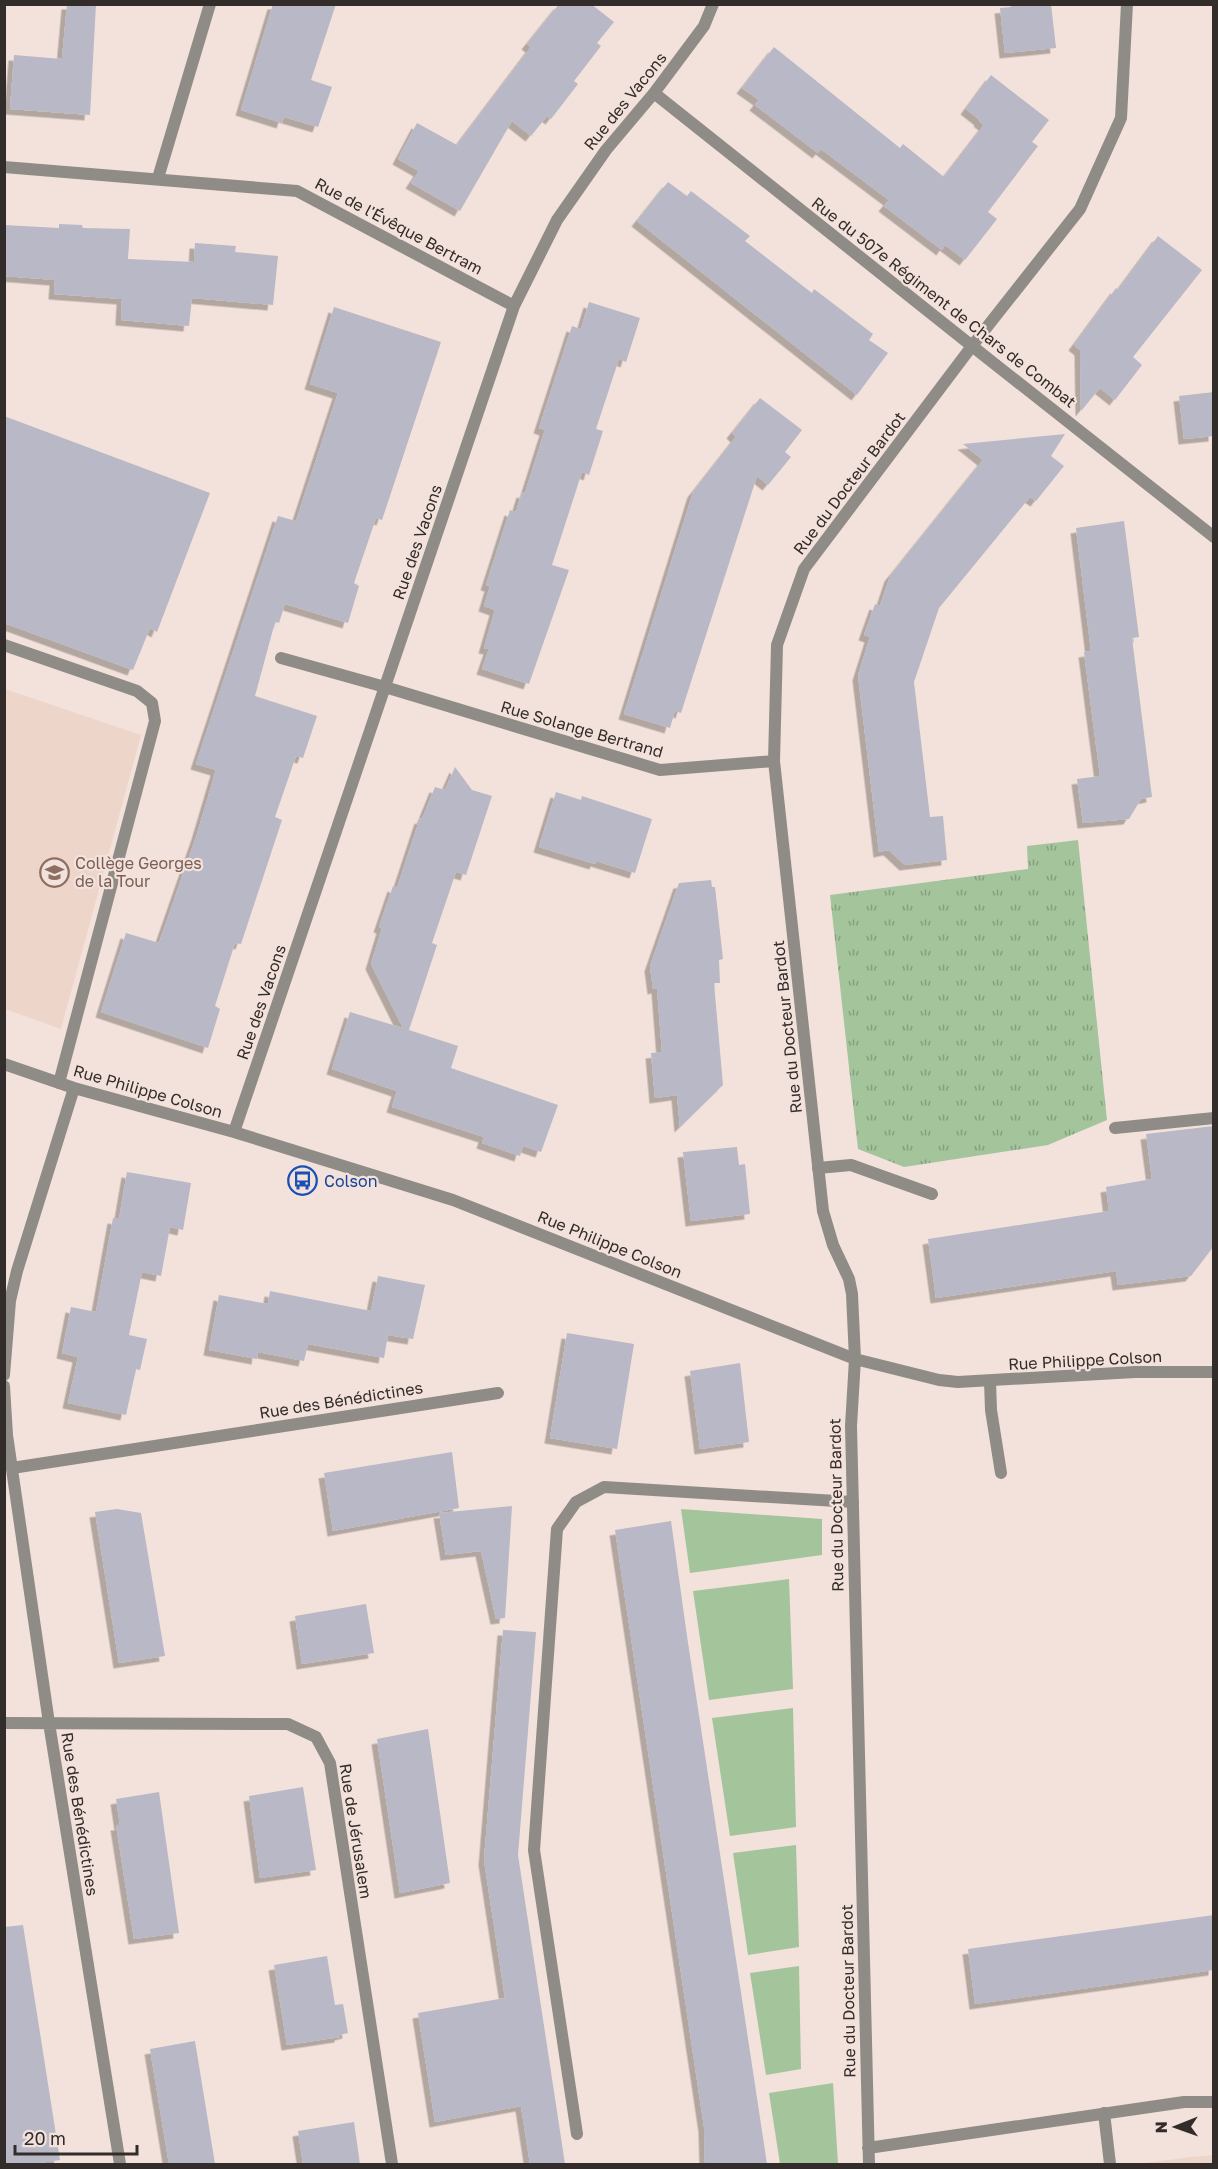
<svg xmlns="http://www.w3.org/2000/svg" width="1218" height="2169" font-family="'Golos Text',sans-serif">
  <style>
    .built { fill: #edd5ca }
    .grass { fill: #a4c49c }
    .park { fill: url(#park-tufts) }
    .building { fill: #b8b8c6; filter: url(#shadow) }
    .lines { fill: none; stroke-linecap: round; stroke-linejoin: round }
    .service { stroke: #8f8c87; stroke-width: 12 }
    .pedestrian { stroke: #8f8c87; stroke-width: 12 }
    .minor { stroke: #8f8c87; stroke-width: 12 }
    .labels { text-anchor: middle; stroke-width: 4.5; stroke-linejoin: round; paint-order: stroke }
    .street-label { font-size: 16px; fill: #322c2a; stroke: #f3e2db }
    .education-label { font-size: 16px; fill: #785e54; stroke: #f3e2db; text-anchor: start }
    .transit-label { font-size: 16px; fill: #164399; stroke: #f3e2db; text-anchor: start }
  </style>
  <defs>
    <pattern id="park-tufts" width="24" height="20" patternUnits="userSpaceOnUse" patternTransform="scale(1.5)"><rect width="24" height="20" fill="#a4c49c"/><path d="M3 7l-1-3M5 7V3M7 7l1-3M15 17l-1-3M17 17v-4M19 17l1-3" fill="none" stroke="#869f7f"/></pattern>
    <filter id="shadow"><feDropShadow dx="-5.5" dy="5.5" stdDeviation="0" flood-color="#0004"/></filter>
  </defs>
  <rect width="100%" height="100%" fill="#f3e2db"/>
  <path class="built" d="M5,689l136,46 -80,294 -56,-20z
    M1213,2155v9h-77l55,-7z"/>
  <path class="grass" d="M681,1509l141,10v36l-132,18z
    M789,1579l4,110 -84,11 -16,-109z
    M793,1708l3,119 -66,9 -18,-118z
    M796,1845l3,102 -51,8 -15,-102z
    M799,1966l2,103 -35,6 -16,-102z
    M833,2083l5,81h-58l-11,-71z"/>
  <path class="park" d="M1078,840l29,280 -59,25 -144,22 -46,-18 -28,-254 198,-26 -1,-23z"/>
  <path class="building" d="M67,4h29l-6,111 -80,-6 4,-54 48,4z
    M273,4h63l-25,76 21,7 -14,40 -34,-10 -2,6 -41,-13z
    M559,4h32l23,18 -17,21 4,3 -27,35 4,3 -27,35 -4,-3 -16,20 -19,-15 -52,90 -49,-28 8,-12 -21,-12 19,-36 40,22 74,-98 -4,-3z
    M1010,4h41l5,44 -51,5 -5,-45 11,-1z
    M774,47l126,101 3,-4 41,33 40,-52 -5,-4 1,-1 -14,-11 25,-34 58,45 -17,22 6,4 -50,66 9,7 -32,41 -20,-15 -3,5 -58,-44 5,-6 -68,-51 -3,4 -63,-48 4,-5 -17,-12z
    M668,182l19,14 4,-5 59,45 -5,5 67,52 2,-4 59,45 -4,6 19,13 -31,42 -220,-174z
    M59,224l23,1 1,3 47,1 -2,30 66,3 1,-19 41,3 -1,6 43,4 -5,49 -81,-7 -3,28 -68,-6 1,-21 -68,-5 1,-14 -51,-4v-51l55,3z
    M1158,236l44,34 -69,87 9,8 -27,35 -15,-12 -19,23 -1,-61 -6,-5 42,-57 2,2z
    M589,302l51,16 -14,44 -7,-3 -23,70 7,2 -14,44 -7,-3 -30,93 17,5 -40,114 -47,-15 7,-20 -5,-1 11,-38 -11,-4 6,-20 -4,-1 24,-75 6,2 6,-20 3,1 20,-63 -6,-2 33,-102 9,3z
    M334,307l107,35 -59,178 -6,-2 -22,65 5,3 -11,37 -63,-19 -6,19 -4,-1 -20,74 62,20 -14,42 -7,-2 -21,61 7,3 -41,124 -6,-1 -20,63 5,3 -12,39 -107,-36 25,-79 33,10 38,-109 19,-64 -20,-6 82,-248 18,5 42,-128 -28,-9z
    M1214,392v44l-30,3 -5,-43z
    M760,398l42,32 -17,22 6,5 -23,28 -11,-9 -76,237 -6,-2 -5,17 -46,-14 69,-222 43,-55 -4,-4z
    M4,416l206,77 -53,139 -7,-4 -17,42 -129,-47z
    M1065,434l-14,22 13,10 -28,35 -6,-4 -91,111 -25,74 16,135 13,-1 4,44 -42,5 -16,-15 -10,2 -21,-177 12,-38 -6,-2 11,-31 5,2 10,-30 93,-116 -20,-16z
    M1124,521l15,116 -7,1 20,159 -11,2 -12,20 -46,4 -6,-44 23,-3 -16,-124 7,-1 -15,-123z
    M455,767l17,23 20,6 -26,79 -10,-3 -24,71 5,2 -28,85 49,16 -7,22 107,37 -17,47 -18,-6 -3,10 -38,-13 2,-6 -92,-30 5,-16 -65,-22 18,-57 53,16 -32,-64 11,-36 -3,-1 14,-41 4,2 23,-70 2,1 13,-32 10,3z
    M556,792l25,8 1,-4 70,23 -17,54 -39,-12 -1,3 -56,-17z
    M711,880l1,7h3l8,72 -4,1 1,23h-6l9,102 -43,42 -3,-32 -22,3 -4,-45 11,-1 -5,-64 -4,1 -3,-23 29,-83z
    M1214,1126v120l-23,30 -73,9 -2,-14 -180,27 -8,-59 181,-28 -3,-24 46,-8 -6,-45z
    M737,1147l2,18 6,-1 5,50 -59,7 -8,-69z
    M127,1172l64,11 -8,47 -13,-3 -9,49 -19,-4 -13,63 18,4 -7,31 -4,-1 -10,46 -58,-12 10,-46 -16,-4 9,-46 25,5 17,-94 6,1z
    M378,1276l47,9 -12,54 -25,-4 -4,23 -76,-14 -4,17 -46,-9 -1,7 -48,-9 10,-55 49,9 2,-13 101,20z
    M567,1333l67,11 -17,105 -67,-11z
    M740,1363l9,79 -49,7 -10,-78z
    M452,1452l7,56 -126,23 -9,-58z
    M512,1506l-7,112 -9,1 -15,-68 -35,4 -7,-42z
    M117,1509l24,4 24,143 -46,7 -24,-151z
    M671,1521l16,115 80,528h-62l-1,-37 -89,-597z
    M366,1604l8,49 -72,11 -7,-48z
    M503,1630l33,2 -18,223 47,309h-35l-9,-58 -86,16 -17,-109 87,-15 -21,-138z
    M428,1729l22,154 -50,10 -23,-154z
    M303,1787l13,83 -56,8 -11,-82z
    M159,1792l20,141 -45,6 -18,-114h4l-4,-26z
    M1214,1915v55l-239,34 -7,-55z
    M23,1925l37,235 -28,4h-28v-237z
    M327,1956l8,49 8,-1 5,29 -8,2v2l-53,8 -13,-80z
    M195,2041l20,123h-46l-19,-115z
    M354,2122l6,42h-57l-5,-33z"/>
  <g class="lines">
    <path class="service" d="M4,645l133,46 15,12 3,18 -96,362
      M281,658l104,29
      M1115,1128l99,-10
      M818,1168l33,-3 81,29
      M990,1381l1,29 10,63
      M1104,2113l6,51
      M577,2134l-43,-284 23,-321 19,-27 28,-15 249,15"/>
    <path class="pedestrian" d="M972,346l242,191"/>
    <path class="minor" d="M654,93l318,253
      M4,167l293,24 217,115
      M158,178l52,-174
      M385,687l275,83 114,-9
      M4,1064l70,24 160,44 219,68 402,159 84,21 19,2 177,-10h79
      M234,1132l280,-826 43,-86 49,-70 48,-57 50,-67 9,-22
      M4,1375l6,-74 7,-30 57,-183
      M4,1386l3,49 42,288 71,441
      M12,1468l486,-75
      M4,1723l284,1 28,13 14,26 62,401
      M868,2148l316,-46h30
      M869,2164l-18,-738 4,-67 -3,-65 -3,-15 -16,-34 -10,-34 -49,-450 3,-116 27,-76 168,-223 108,-137 41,-91 6,-114"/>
  </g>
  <defs>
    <symbol id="school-ring" viewBox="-11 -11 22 22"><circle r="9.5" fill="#f3e2db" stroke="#8d6e63" stroke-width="1.5"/><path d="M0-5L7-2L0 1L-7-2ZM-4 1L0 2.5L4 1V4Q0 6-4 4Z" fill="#8d6e63"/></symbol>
    <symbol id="bus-ring" viewBox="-11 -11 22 22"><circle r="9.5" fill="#f3e2db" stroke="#1a4fb4" stroke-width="1.5"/><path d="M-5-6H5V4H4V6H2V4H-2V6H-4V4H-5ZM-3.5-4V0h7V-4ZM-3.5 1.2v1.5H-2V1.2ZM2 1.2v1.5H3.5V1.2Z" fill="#1a4fb4"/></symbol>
  </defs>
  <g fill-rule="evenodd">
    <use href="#school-ring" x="38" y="856" width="33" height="33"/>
    <use href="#bus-ring" x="286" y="1164" width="33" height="33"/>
  </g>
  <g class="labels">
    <g class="street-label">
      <text transform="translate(625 101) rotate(-51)" y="6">Rue des Vacons</text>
      <text transform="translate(399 226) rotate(28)" y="6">Rue de l'Évêque Bertram</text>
      <text transform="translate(944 302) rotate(38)" y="6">Rue du 507e Régiment de Chars de Combat</text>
      <text transform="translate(849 483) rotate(-53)" y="6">Rue du Docteur Bardot</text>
      <text transform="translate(417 542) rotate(-71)" y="6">Rue des Vacons</text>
      <text transform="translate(582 729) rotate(16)" y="6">Rue Solange Bertrand</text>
      <text transform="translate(261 1002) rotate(-71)" y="6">Rue des Vacons</text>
      <text transform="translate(787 1027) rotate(-96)" y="6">Rue du Docteur Bardot</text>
      <text transform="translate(148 1091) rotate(16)" y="6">Rue Philippe Colson</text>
      <text transform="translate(610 1244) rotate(22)" y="6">Rue Philippe Colson</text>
      <text transform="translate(1085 1360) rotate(-3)" y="6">Rue Philippe Colson</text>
      <text transform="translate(341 1400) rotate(-9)" y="6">Rue des Bénédictines</text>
      <text transform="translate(836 1505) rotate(-91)" y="6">Rue du Docteur Bardot</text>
      <text transform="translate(80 1814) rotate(81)" y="6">Rue des Bénédictines</text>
      <text transform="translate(356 1831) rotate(81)" y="6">Rue de Jérusalem</text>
      <text transform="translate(848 1991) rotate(-91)" y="6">Rue du Docteur Bardot</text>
    </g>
    <g class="education-label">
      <text x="75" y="869">Collège Georges<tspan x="75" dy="18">de la Tour</tspan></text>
    </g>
    <g class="transit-label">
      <text x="324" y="1187">Colson</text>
    </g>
  </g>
  <rect width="1218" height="2169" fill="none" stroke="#322c2a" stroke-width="12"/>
  <g transform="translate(1176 2127) rotate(269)" stroke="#f3e2db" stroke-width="4.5" paint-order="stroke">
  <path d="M0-4.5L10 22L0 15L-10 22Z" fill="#322c2a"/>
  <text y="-9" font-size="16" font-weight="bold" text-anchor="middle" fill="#322c2a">N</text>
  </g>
  <path d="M15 2145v9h122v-9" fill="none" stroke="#322c2a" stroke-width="3"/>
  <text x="24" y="2145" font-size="18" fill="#322c2a" stroke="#f3e2db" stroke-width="4.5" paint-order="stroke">20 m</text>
</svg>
